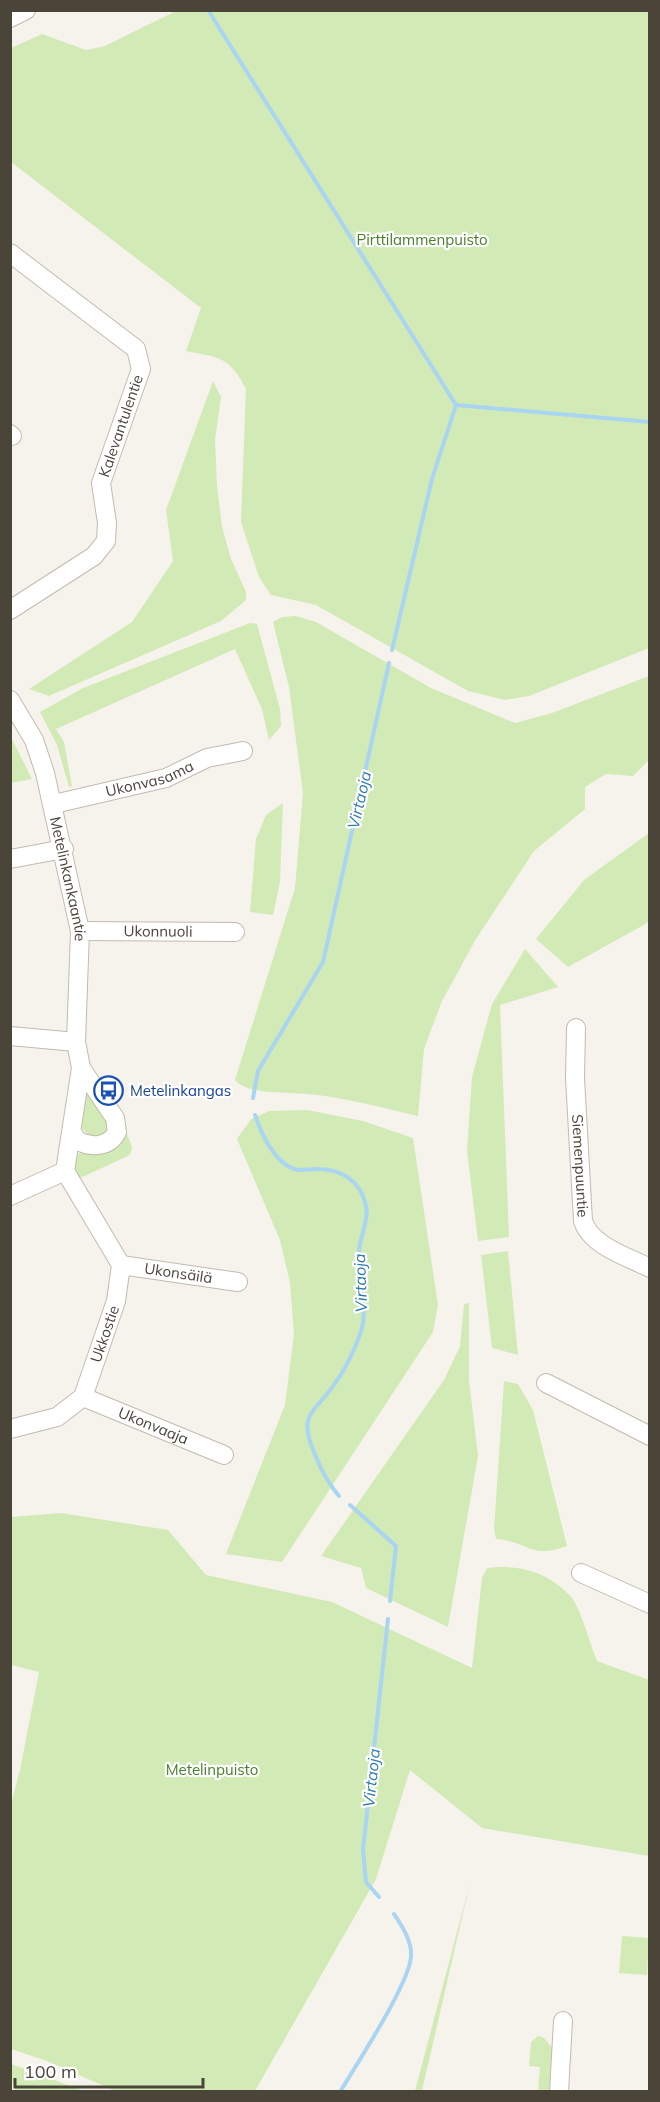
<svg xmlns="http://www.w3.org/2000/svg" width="660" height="2102" font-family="Mulish,sans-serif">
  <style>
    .green { fill: #d2eab5 }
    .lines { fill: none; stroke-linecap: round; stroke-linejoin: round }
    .stream { stroke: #a9d4f2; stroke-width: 4 }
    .minor-casing { stroke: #c2bbae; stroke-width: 20 }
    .minor { stroke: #fff; stroke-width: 18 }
    .labels { text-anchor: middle; stroke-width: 4.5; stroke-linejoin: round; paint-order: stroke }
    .park-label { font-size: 15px; fill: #4a7f2a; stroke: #fff }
    .street-label { font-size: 15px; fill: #4b4439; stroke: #fff }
    .transit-label { font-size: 15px; fill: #164399; stroke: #fff; text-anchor: start }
    .water-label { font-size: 16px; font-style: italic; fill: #2e7ab2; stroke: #fff }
  </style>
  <rect width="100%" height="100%" fill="#f6f3ec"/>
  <path class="green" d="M178,10l471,1v637l-120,48 -24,4 -37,-9 -152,-86 -45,-10 -12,-18 -18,-55 5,-133c-17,-33 -26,-31 -60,-38l15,-43 -190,-146v-114l31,-14 44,16 19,-4z
    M213,381l8,16 -6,43 2,46 5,41 9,32 15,33v8l-25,21 -172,75 -20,-7 103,-67 41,-61 -7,-51z
    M296,616l20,6 115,66 84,35 37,-10 97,-37v84l-16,16 -27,-2 -21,13v22l-51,42 -58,88 -34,62 -18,48 -6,67c-43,-10 -86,-22 -129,-23 -16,-1 -43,0 -54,-13l60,-192 8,-95 -14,-106 -16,-65 9,-5z
    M250,623l7,1 23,85 1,17 -12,14 -7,-31 -27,-60 -179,80 8,13 8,44 -3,1 -12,-42 -17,-33 43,-24z
    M11,737l21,42 -21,4z
    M283,803l-3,79 -7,33 -23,-3 6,-73 10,-24z
    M649,833v89l-81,45 -32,-28 48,-59z
    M525,949l33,38 -58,18 9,232 -31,4 -11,-90 5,-74 20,-73z
    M86,1089l23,36 -6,13 -14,-2 -9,-10z
    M307,1110l56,11 50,17 25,167 -5,27 -151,230 -56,-8 59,-149 9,-71 -4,-51 -10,-43 -43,-101 14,-20 18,-8z
    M124,1126l8,21 -2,8 -52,24 -4,-7 1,-14 3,-4 9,-3z
    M508,1251l10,104 -26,-7 -11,-93z
    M469,1303v77l9,76 -30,171 -82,-39 -5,-20 -40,-12 123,-176 16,-34 4,-42z
    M504,1381l14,3 15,26 34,136c-37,14 -38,-5 -71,-7l-2,-9z
    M61,1513l107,17 38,45 126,27 140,66 10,-90 5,-10c32,-4 62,4 84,29 9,9 20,50 26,64l52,19v176l-167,-28 -72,-58 -34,109 -121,212h-140l-68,-30 -36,-12v-245l9,-34 19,-98 -28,-7v-148z
    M470,1883l-48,208h-7z
    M622,1936l27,2 -2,37 -28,-2z
    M538,2036l6,2 11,13 -1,40h-16l2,-24 -11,-1 2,-24z
    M11,2064l73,27h-69l-4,-13z"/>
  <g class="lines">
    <path class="stream" d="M208,10l248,395
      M392,650l40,-171 24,-74 194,17
      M253,1098l5,-27 65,-109 66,-299
      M255,1115c6,18 19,47 39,54 6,2 16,0 23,0 25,0 44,12 49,37 3,14 -6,31 -7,45 -3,25 9,53 3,77 -5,17 -16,40 -26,54 -22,33 -40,30 -20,75 6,15 12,26 23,39
      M350,1505l46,41 -6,55
      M379,1897l-13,-15 -3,-32 25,-231
      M340,2092c16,-27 70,-109 71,-136 1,-15 -9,-30 -17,-42"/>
    <defs>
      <g id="minor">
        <path d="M10,18l16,-8"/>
        <path d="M10,253l126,96 5,20 -40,114 6,40 -1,18 -12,15 -84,54"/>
        <path d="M10,434l2,2"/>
        <path id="s1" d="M10,700l24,40 11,33 35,158 -4,111 5,26 -16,103 56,94 -5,36 -33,96 -26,20 -47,12"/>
        <path id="s2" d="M54,804l112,-26 41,-20 36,-7"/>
        <path d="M10,859l54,-10"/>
        <path id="s3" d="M80,931l155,1"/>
        <path id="s4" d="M576,1028l-1,50 8,143c8,25 45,36 67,47"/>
        <path d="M10,1036l66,6"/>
        <path d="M72,1133l6,8c14,7 31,6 39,-9l-2,-14 -34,-50"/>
        <path d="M10,1196l55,-25"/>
        <path id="s5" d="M121,1265l117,17"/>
        <path d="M546,1383l104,53"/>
        <path id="s6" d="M83,1397l141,58"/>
        <path d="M581,1573l69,31"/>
        <path d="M559,2092l4,-71"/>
      </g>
    </defs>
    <use href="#minor" class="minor-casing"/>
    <use href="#minor" class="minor"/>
  </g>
  <defs>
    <symbol id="bus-ring" viewBox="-11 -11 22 22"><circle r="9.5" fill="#fff" stroke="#1a4fb4" stroke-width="1.5"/><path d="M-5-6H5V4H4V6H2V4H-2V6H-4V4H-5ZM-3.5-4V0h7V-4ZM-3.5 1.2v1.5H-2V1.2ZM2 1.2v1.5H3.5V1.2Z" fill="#1a4fb4"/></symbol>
  </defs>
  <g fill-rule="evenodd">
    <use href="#bus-ring" x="92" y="1074" width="33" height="33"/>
  </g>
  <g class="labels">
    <g class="park-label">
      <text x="422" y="245">Pirttilammenpuisto</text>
      <text x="212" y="1775">Metelinpuisto</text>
    </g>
    <g class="street-label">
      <text transform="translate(121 426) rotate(-71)" y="5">Kalevantulentie</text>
      <text dy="5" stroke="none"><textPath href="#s2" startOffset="99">Ukonvasama</textPath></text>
      <text dy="5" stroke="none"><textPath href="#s1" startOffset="190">Metelinkankaantie</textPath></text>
      <text dy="5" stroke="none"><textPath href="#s3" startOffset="78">Ukonnuoli</textPath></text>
      <text dy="5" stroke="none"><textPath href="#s4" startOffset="138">Siemenpuuntie</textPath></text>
      <text dy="5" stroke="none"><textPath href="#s5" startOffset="58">Ukonsäilä</textPath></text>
      <text transform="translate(105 1334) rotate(-71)" y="5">Ukkostie</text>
      <text dy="5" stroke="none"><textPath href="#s6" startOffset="76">Ukonvaaja</textPath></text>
    </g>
    <g class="transit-label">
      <text x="130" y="1096">Metelinkangas</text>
    </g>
    <g class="water-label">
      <text transform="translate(359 800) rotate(-77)" y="6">Virtaoja</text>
      <text transform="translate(360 1283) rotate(-92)" y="6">Virtaoja</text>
      <text transform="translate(371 1778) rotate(-84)" y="6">Virtaoja</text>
    </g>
  </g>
  <rect width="660" height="2102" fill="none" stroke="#4b4439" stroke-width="24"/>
  <path d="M15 2078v9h188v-9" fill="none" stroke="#4b4439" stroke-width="3"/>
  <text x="24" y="2078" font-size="18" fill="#4b4439" stroke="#ffffff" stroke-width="4.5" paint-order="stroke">100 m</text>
</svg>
